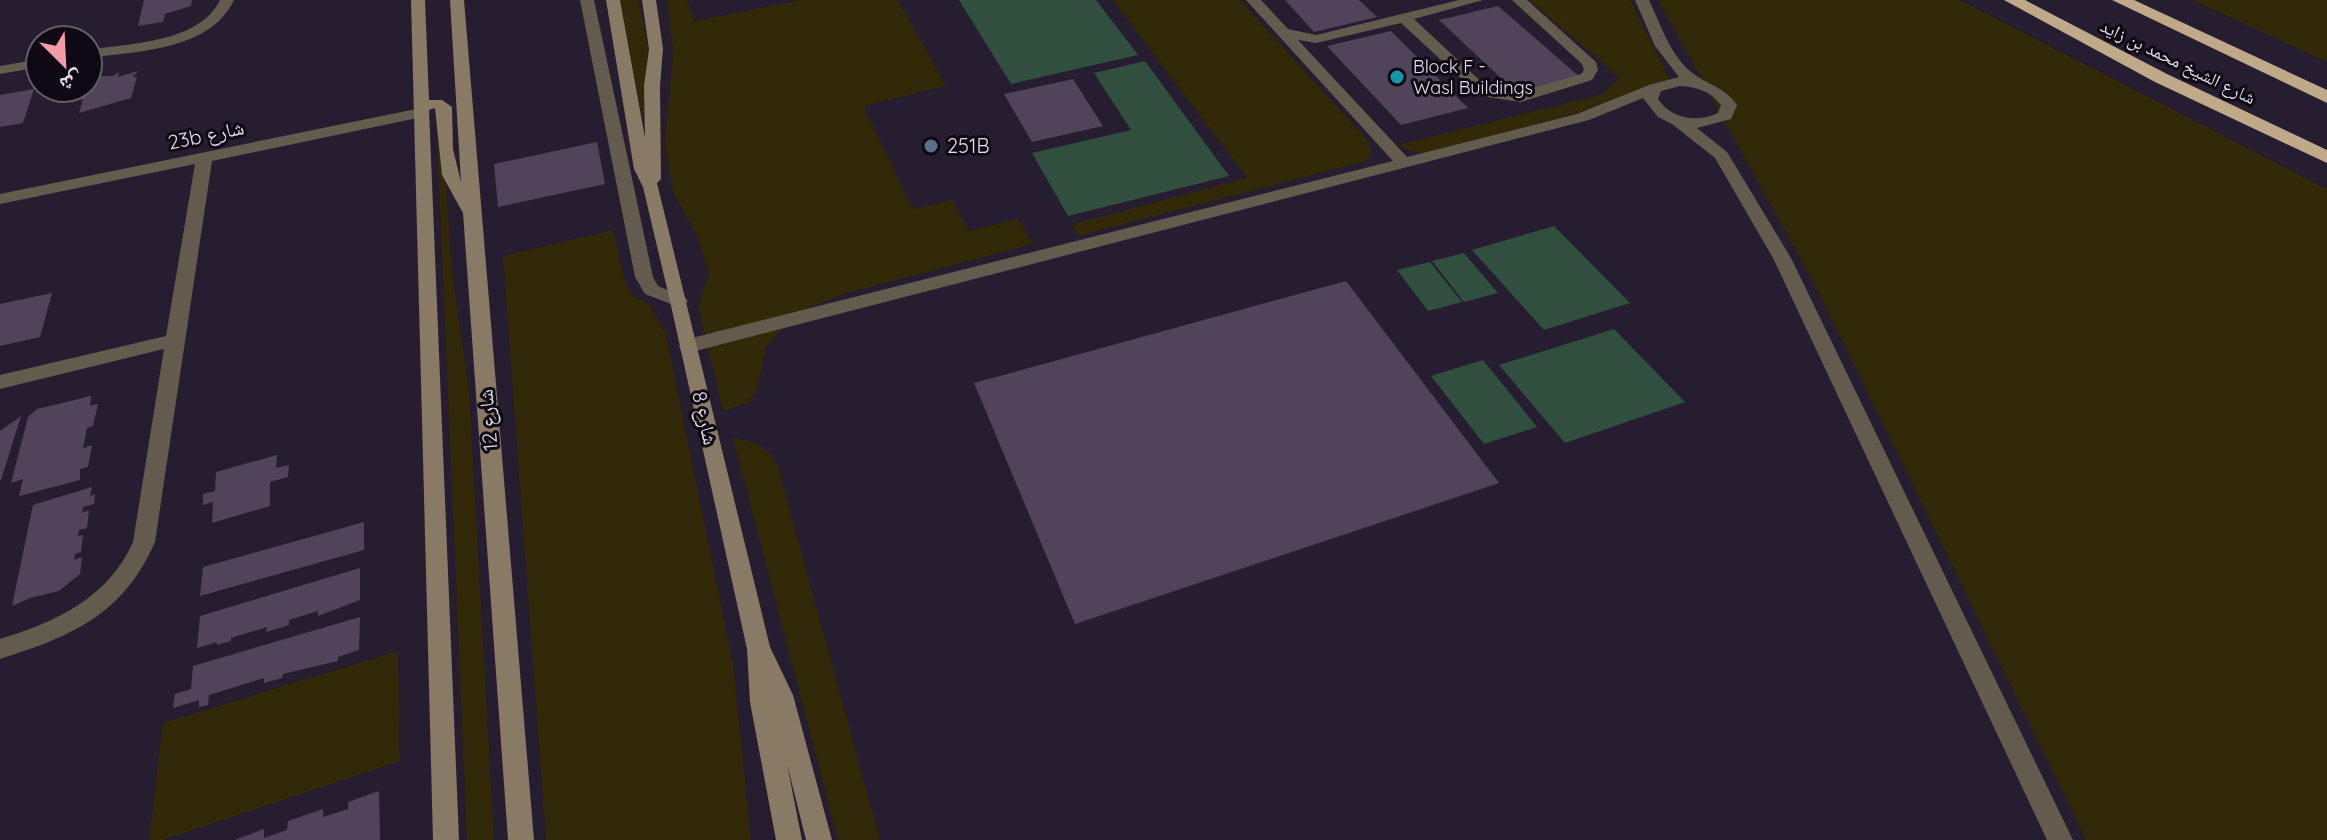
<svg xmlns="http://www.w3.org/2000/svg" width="2327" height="840" font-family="Quicksand,'Noto Naskh Arabic',sans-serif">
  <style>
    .green { fill: #314f3f }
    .sand { fill: #312907 }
    .building { fill: #50445a }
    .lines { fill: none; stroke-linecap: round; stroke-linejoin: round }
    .street { fill: #635b4d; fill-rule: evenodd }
    .secondary { fill: #887a65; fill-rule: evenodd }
    .highway { fill: #bea988; fill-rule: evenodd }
    .culture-dot { fill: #0f9aa8; stroke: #0e0912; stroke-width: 3 }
    .service-dot { fill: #5c6f8a; stroke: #0e0912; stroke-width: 3 }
    .labels { text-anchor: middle; stroke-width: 6; stroke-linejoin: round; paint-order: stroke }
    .far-street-label { font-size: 18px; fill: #e2dbe9; stroke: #0e0912 }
    .far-poi-label { font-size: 18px; fill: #e2dbe9; stroke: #0e0912; text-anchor: start }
    .street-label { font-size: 20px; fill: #e2dbe9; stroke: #0e0912 }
    .poi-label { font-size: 20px; fill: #e2dbe9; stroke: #0e0912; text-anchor: start }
  </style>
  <rect width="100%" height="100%" fill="#271d30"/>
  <path class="green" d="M959,0h137l42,55 -127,29z
    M1145,61l84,115 -161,40 -36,-63 99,-23 -37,-57z
    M1554,226l76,77 -86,27 -72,-80z
    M1464,253l34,40 -34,9 -32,-41z
    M1430,262l32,40 -34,9 -31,-41z
    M1614,329l71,73 -120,41 -66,-78z
    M1483,360l54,67 -53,17 -53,-68z"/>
  <path class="sand" d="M620,0h18l10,44 -5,79z
    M667,0h20l7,21 108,-21h96l48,86 -83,20 50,103 39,-9 17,31 49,-12 15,25 -189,50 -35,13 -23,17 -20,23 -9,43 -9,13 -25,8 -25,-105 11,-32 -11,-36 -25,-46 -8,-48 8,-93z
    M1113,0h127l129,142 3,10 -6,9 -288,75 -6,-12 175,-46z
    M1529,0h101l44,88 -247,65 -14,-1 -15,-7 205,-51 15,-15 -5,-7z
    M1658,0h302l367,189v651h-241l-267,-547z
    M2192,0h135v62z
    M441,114l11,158 17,119 25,449h-27l-31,-725z
    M613,230l12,52 9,15 16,8 16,29 67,330 18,176h-205l-43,-584z
    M733,438c20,3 32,7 44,25l103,377h-42z
    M398,651l2,110 -237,79h-14l14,-117z"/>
  <path class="building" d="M144,0h48l-1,6 -26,8 -2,8 -25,4z
    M1285,0h74l18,17 -63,15z
    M1498,6l83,72 -63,16 -79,-74z
    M1391,31l77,77 -67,17 -74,-79z
    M138,71l-5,6h4l-6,21 -52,15 4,-14 -9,2 2,-8 13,-2 4,-15h20l6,-4 -1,5z
    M1073,79l30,47 -71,16 -28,-48z
    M34,89l-11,34 -23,4v-32z
    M597,142l8,42 -107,23 -4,-43z
    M1346,281l153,202 -424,141 -101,-241z
    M52,293l-12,44 -40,9v-42z
    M91,396l-1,10 8,-2 -5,22 -6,2 -4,20 9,-3 -4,22 -8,2v11l-61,16 4,-17 -12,4 17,-66 9,-8z
    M21,416l-20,64h-1v-49z
    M277,455l-1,13 13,-3 -1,12 -18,5v24l-58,17 1,-21 -10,3v-11l12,-3 1,-19z
    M92,487l-2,9 5,-2 -1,10 -11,3 -1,6 7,-3 -2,18 -8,2 -1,6 5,-1 -2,17 -6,2 -1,6 8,-3 -2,17 -21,17 -29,7 -18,8 21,-101z
    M364,522v28l-164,46 3,-29z
    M360,568v32l-42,16v-5l-29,9v5l-23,7 1,-5 -36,11v3l-14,4v-3l-20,6 3,-32z
    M360,617l-1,33 -21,7v4l-55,13 -1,4 -18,5v-5l-55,17 -1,10 -9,2v-7l-26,8 2,-14 16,-5 2,-23z
    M379,791l1,49h-145l29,-11v9l23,-8 1,-9 35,-12v8l25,-8v-7z"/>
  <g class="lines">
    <path class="street" d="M220,0h14c-24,51 -97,51 -146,58v-8c42,-7 111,-7 132,-50z
      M580,0h14l59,277 5,9 27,11 3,4 -3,4 -6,2 -34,-13 -10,-17z
      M1246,0h15l27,29 28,6 143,-35h24l-69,19 75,70 31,3 61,-18 3,-4 -2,-6 -70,-64h15l69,62 2,8 -6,10 -71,22 -41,-6 -79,-73 -85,20 -18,-3 109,117 170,-43 72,-29 30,-8 -24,-31 -20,-46h14c12,25 20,53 42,72 16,13 33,14 46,33l-6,14 -34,9 30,24 64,106 282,582h-26l-274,-582 -58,-100 -43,-34 -14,-7 -15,-19 -54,22 -901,233 -7,-2 -2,-5 9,-7 705,-178zM1680,86c17,1 30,5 41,19l-3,8c-21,10 -47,6 -60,-14l3,-8z
      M40,59v8l-40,7v-8z
      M421,108l6,2v6l-215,45 -57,381c-32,73 -83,94 -155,117v-20c56,-17 108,-41 133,-97l31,-193 -164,40v-14l166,-39 29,-172 -195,40v-10z"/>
    <path class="secondary" d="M411,0h14l4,100h13l10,7 1,42 8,33 -11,-182h14l70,840h-26l-45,-627 -21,-38 -7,-67 -6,2 30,730h-26z
      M606,0h14l25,138 -1,-52 5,-37 -7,-49h14l7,49 -3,37 1,93 -4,4 113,464 23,48 39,145h-26l-19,-76 15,76h-26l-26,-138 -3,-53 -77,-348 -27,-114 -9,-18z"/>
    <path class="highway" d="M2004,0h21l142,74 160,76v13l-172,-81z
      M2112,0h22l193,90v13z"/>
  </g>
  <circle class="culture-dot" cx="1397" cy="77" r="8"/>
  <circle class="service-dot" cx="931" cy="146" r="8"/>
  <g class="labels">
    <g class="far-street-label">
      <text transform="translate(2178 62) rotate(26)" y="6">شارع الشيخ محمد بن زايد</text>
    </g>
    <g class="far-poi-label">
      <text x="1413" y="73">Block F -<tspan x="1413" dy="21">Wasl Buildings</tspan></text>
    </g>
    <g class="street-label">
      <text transform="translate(206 135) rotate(-12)" y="7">23b شارع</text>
      <text transform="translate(705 418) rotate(77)" y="7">شارع 8</text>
      <text transform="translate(488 420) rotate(-95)" y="7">شارع 12</text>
    </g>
    <g class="poi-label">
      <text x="947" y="153">251B</text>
    </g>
  </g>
  <g transform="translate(64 64) rotate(156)"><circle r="38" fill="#0e0912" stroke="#635d68" stroke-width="2"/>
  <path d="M0-6L14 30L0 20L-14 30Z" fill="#f39aab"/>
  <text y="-12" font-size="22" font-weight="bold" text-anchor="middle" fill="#e2dbe9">ش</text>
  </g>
</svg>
